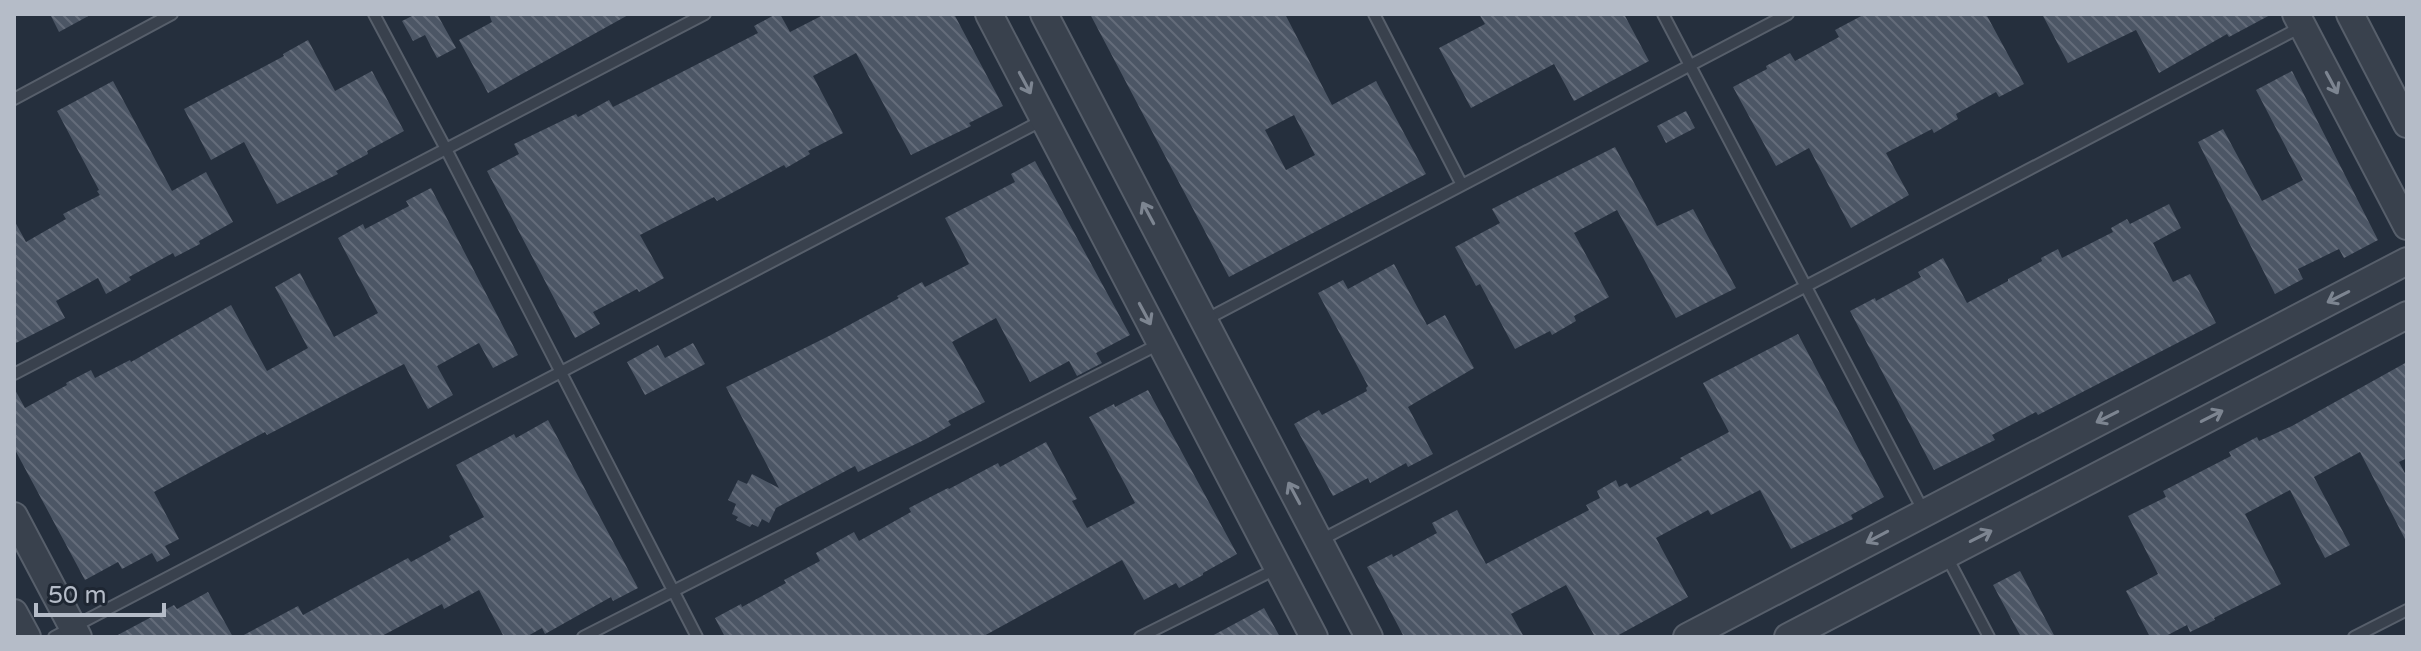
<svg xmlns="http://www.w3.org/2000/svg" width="2421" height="651" font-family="'Varela Round',sans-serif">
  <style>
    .building { fill: url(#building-back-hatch); fill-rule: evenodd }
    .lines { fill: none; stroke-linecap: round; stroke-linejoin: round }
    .service-casing { stroke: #575f6b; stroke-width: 14 }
    .tertiary-casing { stroke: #575f6b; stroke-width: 30 }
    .service { stroke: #39414d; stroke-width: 10 }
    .tertiary { stroke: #39414d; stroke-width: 26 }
    .oneway { stroke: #7d8591 }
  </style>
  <defs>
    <pattern id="building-back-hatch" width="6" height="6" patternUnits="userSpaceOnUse" patternTransform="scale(2)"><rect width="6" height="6" fill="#4c5665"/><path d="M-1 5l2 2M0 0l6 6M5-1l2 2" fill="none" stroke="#646c7a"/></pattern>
  </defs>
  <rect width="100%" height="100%" fill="#252f3d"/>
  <path class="building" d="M50,14h42l-33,18z
    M416,14h21l19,34 -19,10 -12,-23 -12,6 -11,-20z
    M489,14h141l-142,79 -29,-53 33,-18z
    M776,14h4l10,18 35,-18h129l49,92 -34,17 2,3 -60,29 -55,-102 -43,23 30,57 -35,18 2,3 -24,14 -2,-3 -67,36 -3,-4 -74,38 24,43 -25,14 -2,-3 -44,23 7,12 -25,14 -88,-167 32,-17 -5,-10 62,-30 2,3 31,-17 4,7 32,-16 113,-58 -4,-7z
    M1090,14h195l47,91 44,-24 50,93 -197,103zM1294,115l21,40 -29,15 -21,-40z
    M1479,14h145l25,47 -75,40 -20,-37 -83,44 -32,-60 46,-24z
    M1865,14h121l38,70 -25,13 -3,-5 -40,22 2,5 -24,14 -2,-4 -46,24 23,42 -58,33 -42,-80 -33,18 -43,-79 34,-18 -1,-3 24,-13 5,8 44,-24 -4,-7z
    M2042,14h230l-43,23 -2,-3 -68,39 -23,-43 -68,33z
    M308,40l27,51 37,-20 32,60 -37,20 1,3 -32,17 2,3 -61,30 -33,-62 -33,18 -27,-51 100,-53 -1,-2z
    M2292,71l86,169 -34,18 -5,-9 -41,20 5,10 -28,15 -77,-152 25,-13 39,72 41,-21 -47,-90z
    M113,81l59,110 34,-19 27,50 -34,19 1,3 -25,13 -2,-4 -44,24 2,3 -25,14 -8,-16 -42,23 9,17 -51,26v-124l12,22 40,-23 -3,-5 37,-19 -3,-4 2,-1 -42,-79z
    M1686,111l9,17 -29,15 -9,-17z
    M1615,147l42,79 36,-17 43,79 -60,30 -59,-108 -43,23 35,64 -35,19 2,5 -24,14 -2,-4 -35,18 -35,-65 -4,2 -21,-39 45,-24 -8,-14z
    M1035,161l95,174 -34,18 6,10 -25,13 -8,-15 -39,21 -34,-64 -44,24 33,60 -37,19 3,4 -25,14 -68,33 -3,-6 -79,42 -7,15 -7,-4 -4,8 -6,-3 -2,3 -14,-7 2,-3 -6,-3 4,-10 -8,-4 10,-20 9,4 5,-10 27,14 -53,-101 103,-51 70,-38 -2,-2 25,-14 3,5 44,-23 -24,-46 70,-36 -4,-8z
    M431,188l87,167 -25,13 -14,-25 -42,23 16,29 -25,14 -24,-45 -137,71 -2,-3 -32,17 -79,43 25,47 -14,7 5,9 -13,7 -5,-9 -30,16 -4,-7 -33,18 -71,-132v-60l11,20 42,-23 -1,-2 25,-13 4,8 35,-18 1,2 100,-57 36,66 41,-23 -33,-61 25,-14 34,64 44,-24 -40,-75 25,-14 2,5 44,-23 -3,-5z
    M2169,204l12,24 -28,15 20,39 17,-8 26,49 -178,92 -2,-3 -44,23 3,5 -61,30 -84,-159 25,-13 1,3 45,-24 -3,-5 25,-14 24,45 41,-22v-2l34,-18 -1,-3 17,-9 4,9 51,-26 -2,-4 16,-9 3,5z
    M1394,264l33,61 18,-10 29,53 -66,39 25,47 -25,13 -2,-4 -36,20 -2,-5 -35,18 -39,-72 25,-14 3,5 45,-24 -1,-3 2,-2 -50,-93 25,-13 5,9z
    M1798,334l86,163 -33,18 2,4 -62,30 -31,-59 -49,25 -3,-5 -52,28 32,59 -73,40h-20l-29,-52 -55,29 13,23h-120l-37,-70 25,-13 1,3 44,-24 -5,-10 25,-13 29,54 103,-54 -3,-5 14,-7 -3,-7 19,-11 3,7 8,-4 3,5 52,-28 -2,-2 49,-26 -26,-49z
    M693,343l12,21 -60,31 -18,-33 31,-17 7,13z
    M2407,362v96l-8,4 8,15v66l-47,-91 -46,25 36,68 -25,13 -35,-68 -45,24 36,70 -67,34 1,2 -25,12 -3,-7 -23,12h-14l-24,-46 32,-17 -30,-58 38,-19 -3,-6 68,-35 -2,-4 28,-15 2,4 33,-15z
    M1148,390l89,164 -34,19v2l-24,13 -3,-5 -32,17 -22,-40 -140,77h-257l-10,-19 26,-14 1,3 44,-24 -2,-3 36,-19 -4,-8 38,-21 5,9 52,-29 -2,-4 39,-20 1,1 49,-26 2,4 46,-25 31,57 -5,2 15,27 48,-25 -46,-86 25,-13 1,3z
    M548,420l90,168 -25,13 -2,-4 -66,37 -3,-6 -16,9h-22l-25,-47 -35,19 -2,-5 -62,33h-140l58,-31 5,9 105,-57 3,4 40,-22 -2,-4 35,-19 -28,-52 58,-31 2,4z
    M2020,571l35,66h-34l-28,-52z
    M208,592l25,45h-119l60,-32 3,4z
    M1264,608l16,29h-70z"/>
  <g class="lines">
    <defs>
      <path id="service" d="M374,14l72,135 251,488
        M1374,14l88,171
        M1663,14l261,498
        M14,99l158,-85
        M1205,320l583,-306
        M14,374l691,-360
        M1319,541l982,-514
        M1947,557l42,80
        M54,637l987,-516
        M583,637l576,-293
        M1140,637l138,-69
        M2354,637l53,-27"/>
      <path id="tertiary" d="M989,14l325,623
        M1044,14l325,623
        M2296,14l111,212
        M2350,14l57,110
        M14,516l64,121
        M14,613l13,24
        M1687,637l720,-376
        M1788,637l619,-322"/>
    </defs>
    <use href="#service" class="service-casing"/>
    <use href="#tertiary" class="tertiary-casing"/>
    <use href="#service" class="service"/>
    <use href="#tertiary" class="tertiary"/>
  </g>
  <defs><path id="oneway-shaft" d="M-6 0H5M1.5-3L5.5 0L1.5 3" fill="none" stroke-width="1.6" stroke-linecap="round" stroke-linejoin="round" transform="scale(2)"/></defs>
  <g class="oneway">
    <use href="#oneway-shaft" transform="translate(1025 83) rotate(62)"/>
    <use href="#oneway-shaft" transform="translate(2332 83) rotate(62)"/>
    <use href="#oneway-shaft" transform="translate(1148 213) rotate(-118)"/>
    <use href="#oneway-shaft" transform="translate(2338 297) rotate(153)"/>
    <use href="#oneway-shaft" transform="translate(1145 314) rotate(62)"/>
    <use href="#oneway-shaft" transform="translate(2212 416) rotate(-27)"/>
    <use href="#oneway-shaft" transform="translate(2107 417) rotate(153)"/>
    <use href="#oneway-shaft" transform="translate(1294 493) rotate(-118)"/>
    <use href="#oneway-shaft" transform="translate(1981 536) rotate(-27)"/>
    <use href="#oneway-shaft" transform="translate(1877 537) rotate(152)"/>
  </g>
  <rect width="2421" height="651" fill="none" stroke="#b5bcc8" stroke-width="32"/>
  <path d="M36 603v12h128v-12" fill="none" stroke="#b5bcc8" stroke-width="4"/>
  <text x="48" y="603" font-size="24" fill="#b5bcc8" stroke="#1e2632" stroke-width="6" paint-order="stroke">50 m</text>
</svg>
